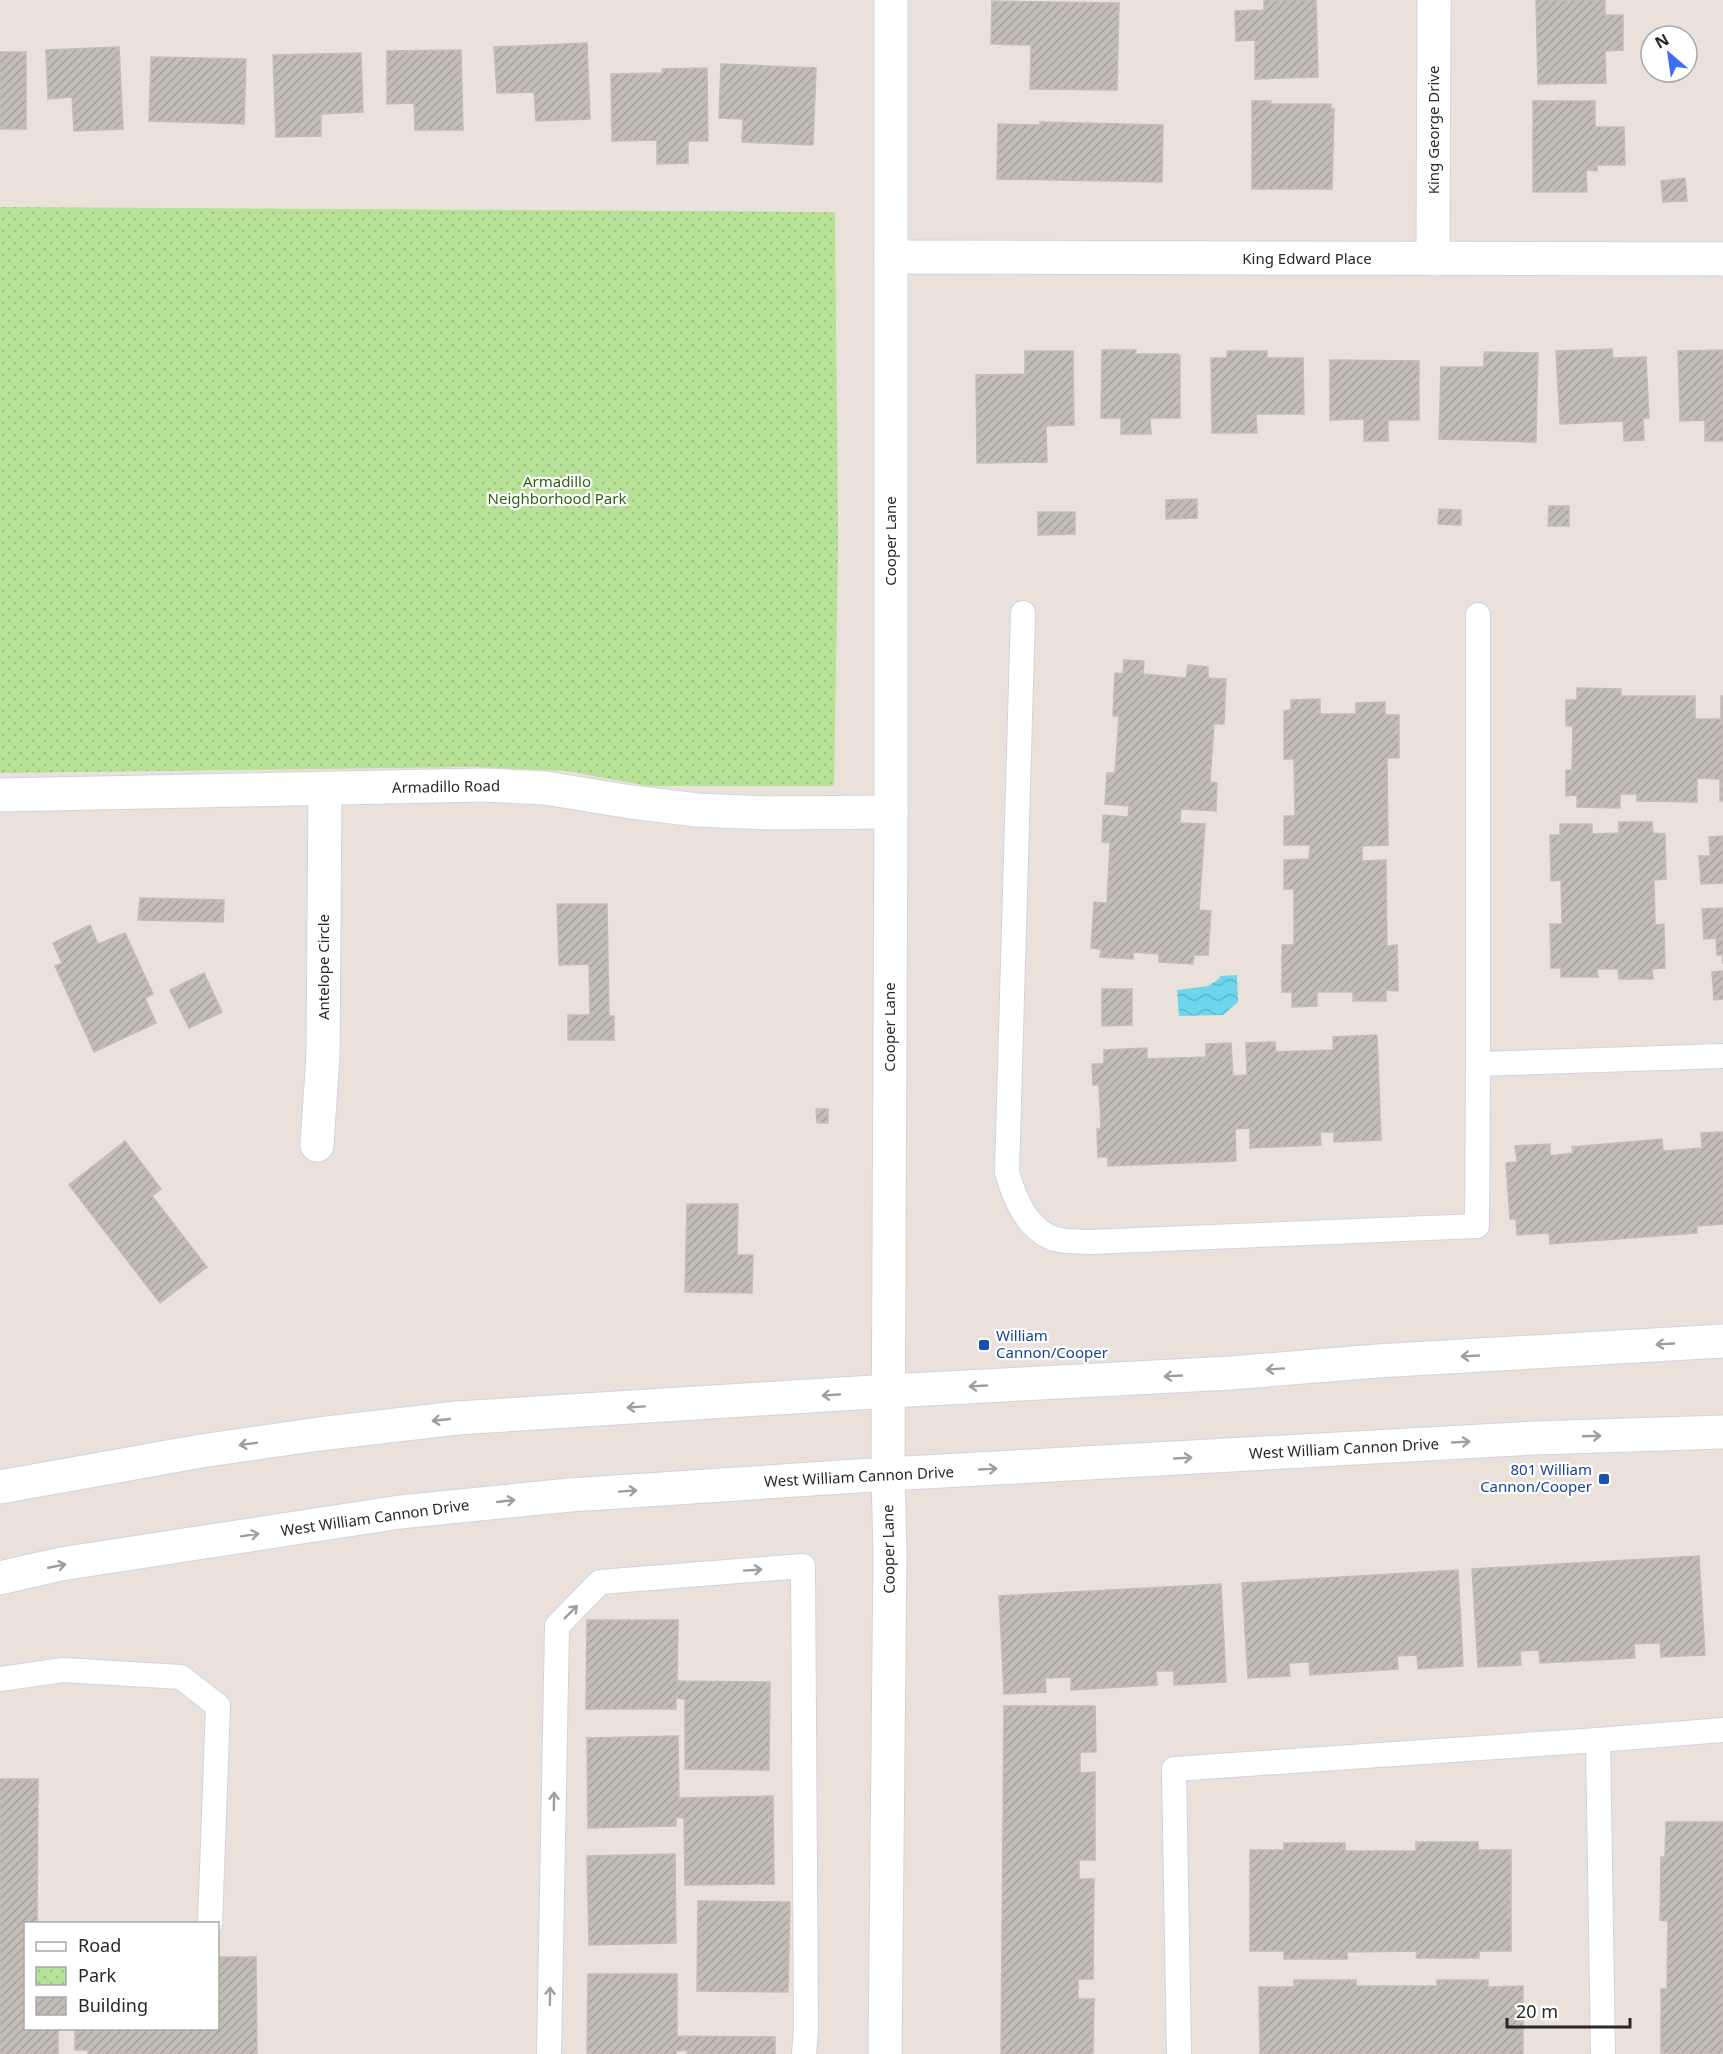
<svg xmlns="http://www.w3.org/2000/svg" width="1723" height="2054" font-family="'Noto Sans',sans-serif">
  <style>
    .park { fill: url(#park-dots) }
    .water { fill: url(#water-waves) }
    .building { fill: url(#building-hatch); stroke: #c5bdb4; stroke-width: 1.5 }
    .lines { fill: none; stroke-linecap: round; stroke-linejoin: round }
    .lane-casing { stroke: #cfd4e1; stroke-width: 26 }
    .street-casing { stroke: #cfd4e1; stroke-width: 35 }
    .secondary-casing { stroke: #cfd4e1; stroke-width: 35 }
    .lane { stroke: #fff; stroke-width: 24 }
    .street { stroke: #fff; stroke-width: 33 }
    .secondary { stroke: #fff; stroke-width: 33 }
    .oneway { stroke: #9e9e9e }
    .transit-dot { fill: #1a4fb4; stroke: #fff; stroke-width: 2 }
    .labels { text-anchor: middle; stroke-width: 4.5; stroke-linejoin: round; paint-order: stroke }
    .street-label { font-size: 15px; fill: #282828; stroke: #fff }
    .park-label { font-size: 15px; fill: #30631a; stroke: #fff }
    .transit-label { font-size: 15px; fill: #164399; stroke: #fff; text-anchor: start }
  </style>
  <defs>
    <pattern id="park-dots" width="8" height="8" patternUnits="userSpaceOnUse" patternTransform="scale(1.5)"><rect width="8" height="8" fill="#b7e196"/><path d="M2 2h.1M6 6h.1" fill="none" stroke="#9dc181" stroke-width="1.8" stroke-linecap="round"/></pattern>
    <pattern id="water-waves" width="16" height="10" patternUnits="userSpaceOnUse" patternTransform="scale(1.5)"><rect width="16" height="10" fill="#6dd6ec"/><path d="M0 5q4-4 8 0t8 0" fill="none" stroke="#5eb8ca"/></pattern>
    <pattern id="building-hatch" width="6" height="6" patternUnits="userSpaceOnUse" patternTransform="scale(1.5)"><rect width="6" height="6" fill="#c2bdb5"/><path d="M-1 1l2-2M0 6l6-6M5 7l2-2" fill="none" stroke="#a7a29c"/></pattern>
  </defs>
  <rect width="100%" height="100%" fill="#eae2da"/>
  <path class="park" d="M0,207l835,5 3,332 -4,242h-186l-81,-15 -90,-4 -477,6z"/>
  <path class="water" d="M1237,975l1,27 -15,13 -44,1 -2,-26 31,-4 11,-7 1,-3z"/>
  <path class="building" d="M1264,0h52l2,77 -63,2v-39l-19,1 -1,-30 29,-1z
    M1536,0h69v15h18v35l-18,1 1,32 -68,1z
    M992,1l127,2 -2,87 -87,-1 1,-44 -40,-1z
    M587,43l3,76 -54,2 -2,-29 -37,1 -3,-46z
    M119,47l4,82 -49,2 -2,-34 -24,2 -2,-49z
    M461,50l2,80h-48l-1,-27 -27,1v-53z
    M0,52h26v77h-26z
    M361,53l2,59 -42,2v22l-45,1 -3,-82z
    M151,57l95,2 -2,65 -95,-3z
    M721,64l95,4 -3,77 -71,-3 1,-23 -24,-1z
    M707,68l1,73h-20v22l-31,1v-24l-45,1 -1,-67 52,-1 -1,-4z
    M1252,101h19l-1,3h61v5h3l-2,80h-80z
    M1533,101h62v26h29l1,38h-28v6l-11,-1 1,22h-54z
    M1040,122l123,3 -1,57 -165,-3 1,-55 39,1h3z
    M1685,178l2,23 -24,1 -2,-21z
    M1612,349l1,9 33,-1 3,61h-6l1,22 -20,1 -1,-20 -63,3 -4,-73z
    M1102,350h34l-1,4h43l2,2v62h-30l1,16h-30v-16h-20z
    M1723,350v91h-18v-21l-25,1 -2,-70z
    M1025,351h48l1,74 -28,1 1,36 -70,1 -1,-88 49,-1z
    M1227,351h40v7h36l1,56h-48l1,19h-45l-1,-75h16z
    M1484,352l54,1 -2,89 -97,-3 2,-72h43z
    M1330,360l89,1v59h-31v21h-24v-22l-34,1z
    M1197,499v19l-31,1v-19z
    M1549,506h20v20h-21z
    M1439,509l22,1v15l-23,-1z
    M1038,512h37v22l-37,1z
    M1124,660l20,1 -1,13 43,4 2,-13 20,2v11l18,1 -2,45h-10l-4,58 7,1 -1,28 -35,-2 -1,14 25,1 -6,86 12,1 -3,44h-14l-1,9 -34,-2v-8l-26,-2v7l-33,-2 1,-8 -10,-1 3,-46 13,1 3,-60 -8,-1 1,-27 25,2 1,-11 -24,-2 2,-31h8l4,-57h-6l2,-43 8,1z
    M1577,688l44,1v7h74v23h26v-23h2v105h-3v-22l-23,-1v24l-60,-1v-7h-17v14l-43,-1v-12l-11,1v-26h6l1,-44h-7v-26h11z
    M1320,699v15h36v-11l29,-1v13h14v43h-12l1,87 -26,1v15l24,-1 1,86 10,-1 1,46 -12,-1v11h-33v-9h-36v14l-25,1v-15h-10v-47h12v-56h-10v-29l25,-1 1,-14h-26v-29h11l-1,-57h-10v-48l7,-1v-10z
    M1619,822h33l1,11 12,1 1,45 -12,1 1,45 9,-1 1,44 -13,1 1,10h-34l-1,-10h-21l1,8h-37v-9h-10l-1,-44h12l-1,-44 -10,1 -1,-46h10v-11h32v10l27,-1z
    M1723,836v47l-22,1 -2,-28h11l-1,-19z
    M140,898l84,2 -1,22 -85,-2z
    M557,904h50l2,112h5v24h-46v-25h22l-1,-51 -30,1z
    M1723,908v56l-1,-9h-5l-1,-17 -12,1 -2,-30z
    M90,925l8,19 27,-11 28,61 -8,4 11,25 -62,29 -39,-86 7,-3 -9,-20z
    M1723,971v28l-9,1 -2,-28z
    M204,973l18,39 -33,16 -19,-38z
    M1102,989h30v36l-30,1z
    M1377,1035l4,105 -47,2v-10h-14l1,13 -71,3v-20l-15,1 1,32 -128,5v-9h-10l-1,-28h4l-2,-44h-6l-1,-21h12v-14l43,-2v11l59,-2v-13l25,-1 2,33 14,-1 -1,-32 29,-1 1,10 57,-2v-13z
    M816,1109h12v14h-11z
    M1723,1132v92l-26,2v7l-147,11 -1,-11 -32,2 -1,-16h-6l-4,-56 11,-1 -2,-16 35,-2v12l23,-3 -1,-6 90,-8 1,12h2l37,-3 -1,-15z
    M125,1141l36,48 -9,7 55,71 -47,36 -91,-118z
    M687,1204h51l-1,51h16l-1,38 -67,-1z
    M1699,1556l6,99 -44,2 -1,-14h-3l-23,1 1,14 -95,5 -1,-13 -19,1 1,14 -43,2 -6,-98z
    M1458,1570l5,96 -45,3 -1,-14 -20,1 1,13 -88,6 -1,-13 -20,1 1,13 -42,2 -6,-95z
    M1221,1584l5,98 -52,3v-14h-18l1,14 -86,5v-13l-26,1 1,14 -42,2 -5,-98z
    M587,1620h91l-1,61 93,1 -1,88 -84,-1v-70l-9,-1v11h-90z
    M1004,1706h91l1,46h-16v21l15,-1v88h-16v19h15l-1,100h-15v20h16l-1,55h-92z
    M678,1736l1,62 94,-2 1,88 -89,1 -1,-67 -8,-1v9l-88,2 -1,-90z
    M0,1779h38l-1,145h-11v104h32v26h-58z
    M1666,1822h57v232l-62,-1v-64h6l1,-68 -8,-1 1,-63h4z
    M1416,1842h62v8h33v101h-32v7h-63l1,-7 -70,1v7h-63v-8h-34v-101h34v-7h61v8h71z
    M675,1854l1,89 -87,2 -2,-89z
    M698,1901l92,1 -2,90 -91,-1z
    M218,1957h38l1,97h-169v-4h-13v-22h143z
    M588,1974h89v62l98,1v17h-88v-4l-11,1v3h-89z
    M1294,1980h62v6h81v-6h51v7l35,-1v68h-263l-1,-67h35z"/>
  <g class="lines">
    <defs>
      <path id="lane" d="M1023,613l-16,559c7,26 21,58 48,67 10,3 24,2 34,3l388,-16 1,-162
        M1478,615v449l245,-8
        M0,1679l63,-9 118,7 37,29 -8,218
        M1598,1740l5,314
        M549,2054l8,-428 43,-44 203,-16 3,463 -2,25
        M1179,2054l-5,-285 424,-29 125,-10"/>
      <path id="street" d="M891,257l832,2
        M1433,259l1,-259
        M0,795l483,-10 62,3 86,14 66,8 74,3 120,-1
        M317,1145l6,-90 2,-266"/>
      <path id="secondary" d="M0,1487l201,-36 118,-17 138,-16 432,-27 342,-18 146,-12 346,-20
        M0,1578l61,-14 339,-52 170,-17 318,-21 646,-36 189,-6
        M885,2054l5,-502 -2,-78 3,-662v-812"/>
    </defs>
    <use href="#lane" class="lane-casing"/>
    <use href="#street" class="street-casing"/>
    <use href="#secondary" class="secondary-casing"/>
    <use href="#lane" class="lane"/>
    <use href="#street" class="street"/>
    <use href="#secondary" class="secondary"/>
  </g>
  <defs><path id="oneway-shaft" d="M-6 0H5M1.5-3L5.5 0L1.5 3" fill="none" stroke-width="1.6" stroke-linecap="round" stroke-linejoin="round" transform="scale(1.5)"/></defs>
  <g class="oneway">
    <use href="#oneway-shaft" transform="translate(1665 1344) rotate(177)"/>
    <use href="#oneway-shaft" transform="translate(1470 1356) rotate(177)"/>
    <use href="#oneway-shaft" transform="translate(1275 1369) rotate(176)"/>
    <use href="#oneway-shaft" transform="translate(1173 1376) rotate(177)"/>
    <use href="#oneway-shaft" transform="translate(978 1386) rotate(177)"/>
    <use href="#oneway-shaft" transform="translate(831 1395) rotate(176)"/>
    <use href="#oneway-shaft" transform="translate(636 1407) rotate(176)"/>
    <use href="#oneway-shaft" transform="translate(441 1420) rotate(174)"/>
    <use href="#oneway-shaft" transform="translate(1592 1436) rotate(-2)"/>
    <use href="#oneway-shaft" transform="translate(1461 1442) rotate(-3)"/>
    <use href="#oneway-shaft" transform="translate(248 1444) rotate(172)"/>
    <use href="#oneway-shaft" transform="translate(1183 1458) rotate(-3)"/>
    <use href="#oneway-shaft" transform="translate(988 1469) rotate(-3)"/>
    <use href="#oneway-shaft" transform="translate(628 1491) rotate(-4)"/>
    <use href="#oneway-shaft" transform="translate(506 1501) rotate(-6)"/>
    <use href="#oneway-shaft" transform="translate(250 1535) rotate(-9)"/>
    <use href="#oneway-shaft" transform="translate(57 1566) rotate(-11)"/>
    <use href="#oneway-shaft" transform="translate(753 1570) rotate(-4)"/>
    <use href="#oneway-shaft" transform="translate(571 1612) rotate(-45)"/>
    <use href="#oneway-shaft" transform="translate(554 1801) rotate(-89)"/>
    <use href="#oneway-shaft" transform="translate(550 1996) rotate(-89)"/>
  </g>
  <g class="transit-dot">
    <rect x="978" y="1339" width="12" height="12" rx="3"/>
    <rect x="1598" y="1473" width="12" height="12" rx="3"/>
  </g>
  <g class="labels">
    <g class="street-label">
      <text transform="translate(1434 130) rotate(-90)" y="5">King George Drive</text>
      <text x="1307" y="264">King Edward Place</text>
      <text transform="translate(891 541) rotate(-90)" y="5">Cooper Lane</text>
      <text transform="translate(446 787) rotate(-1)" y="5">Armadillo Road</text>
      <text transform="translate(324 967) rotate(-90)" y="5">Antelope Circle</text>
      <text transform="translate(890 1027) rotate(-90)" y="5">Cooper Lane</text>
      <text transform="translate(1344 1449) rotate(-3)" y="5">West William Cannon Drive</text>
      <text transform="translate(859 1477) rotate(-3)" y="5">West William Cannon Drive</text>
      <text transform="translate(375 1518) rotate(-8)" y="5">West William Cannon Drive</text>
      <text transform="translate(889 1549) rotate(-91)" y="5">Cooper Lane</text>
    </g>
    <g class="park-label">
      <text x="557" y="487">Armadillo<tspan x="557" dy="17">Neighborhood Park</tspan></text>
    </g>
    <g class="transit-label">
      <text x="996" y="1341">William<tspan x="996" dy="17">Cannon/Cooper</tspan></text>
      <text x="1592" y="1475" text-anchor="end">801 William<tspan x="1592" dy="17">Cannon/Cooper</tspan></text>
    </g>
  </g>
  <rect x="24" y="1922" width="195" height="108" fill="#ffffff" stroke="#a9a9a9" stroke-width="1.5"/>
  <rect x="36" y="1942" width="30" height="9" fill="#ffffff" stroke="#a9a9a9" stroke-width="1.5"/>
  <text x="78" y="1952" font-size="18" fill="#282828">Road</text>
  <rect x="36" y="1967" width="30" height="18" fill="url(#park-dots)" stroke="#a9a9a9" stroke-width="1.5"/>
  <text x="78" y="1982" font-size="18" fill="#282828">Park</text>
  <rect x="36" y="1997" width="30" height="18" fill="url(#building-hatch)" stroke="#a9a9a9" stroke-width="1.5"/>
  <text x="78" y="2012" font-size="18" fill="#282828">Building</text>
  <g transform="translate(1669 54) rotate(331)"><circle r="28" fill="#ffffff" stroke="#a9a9a9" stroke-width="1.5"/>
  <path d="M0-4.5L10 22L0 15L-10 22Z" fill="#3b70f6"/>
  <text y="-9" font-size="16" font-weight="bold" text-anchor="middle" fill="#282828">N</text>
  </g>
  <path d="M1507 2018v9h123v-9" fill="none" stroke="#282828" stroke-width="3"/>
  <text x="1516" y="2018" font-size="18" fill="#282828" stroke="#ffffff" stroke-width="4.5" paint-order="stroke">20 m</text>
</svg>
